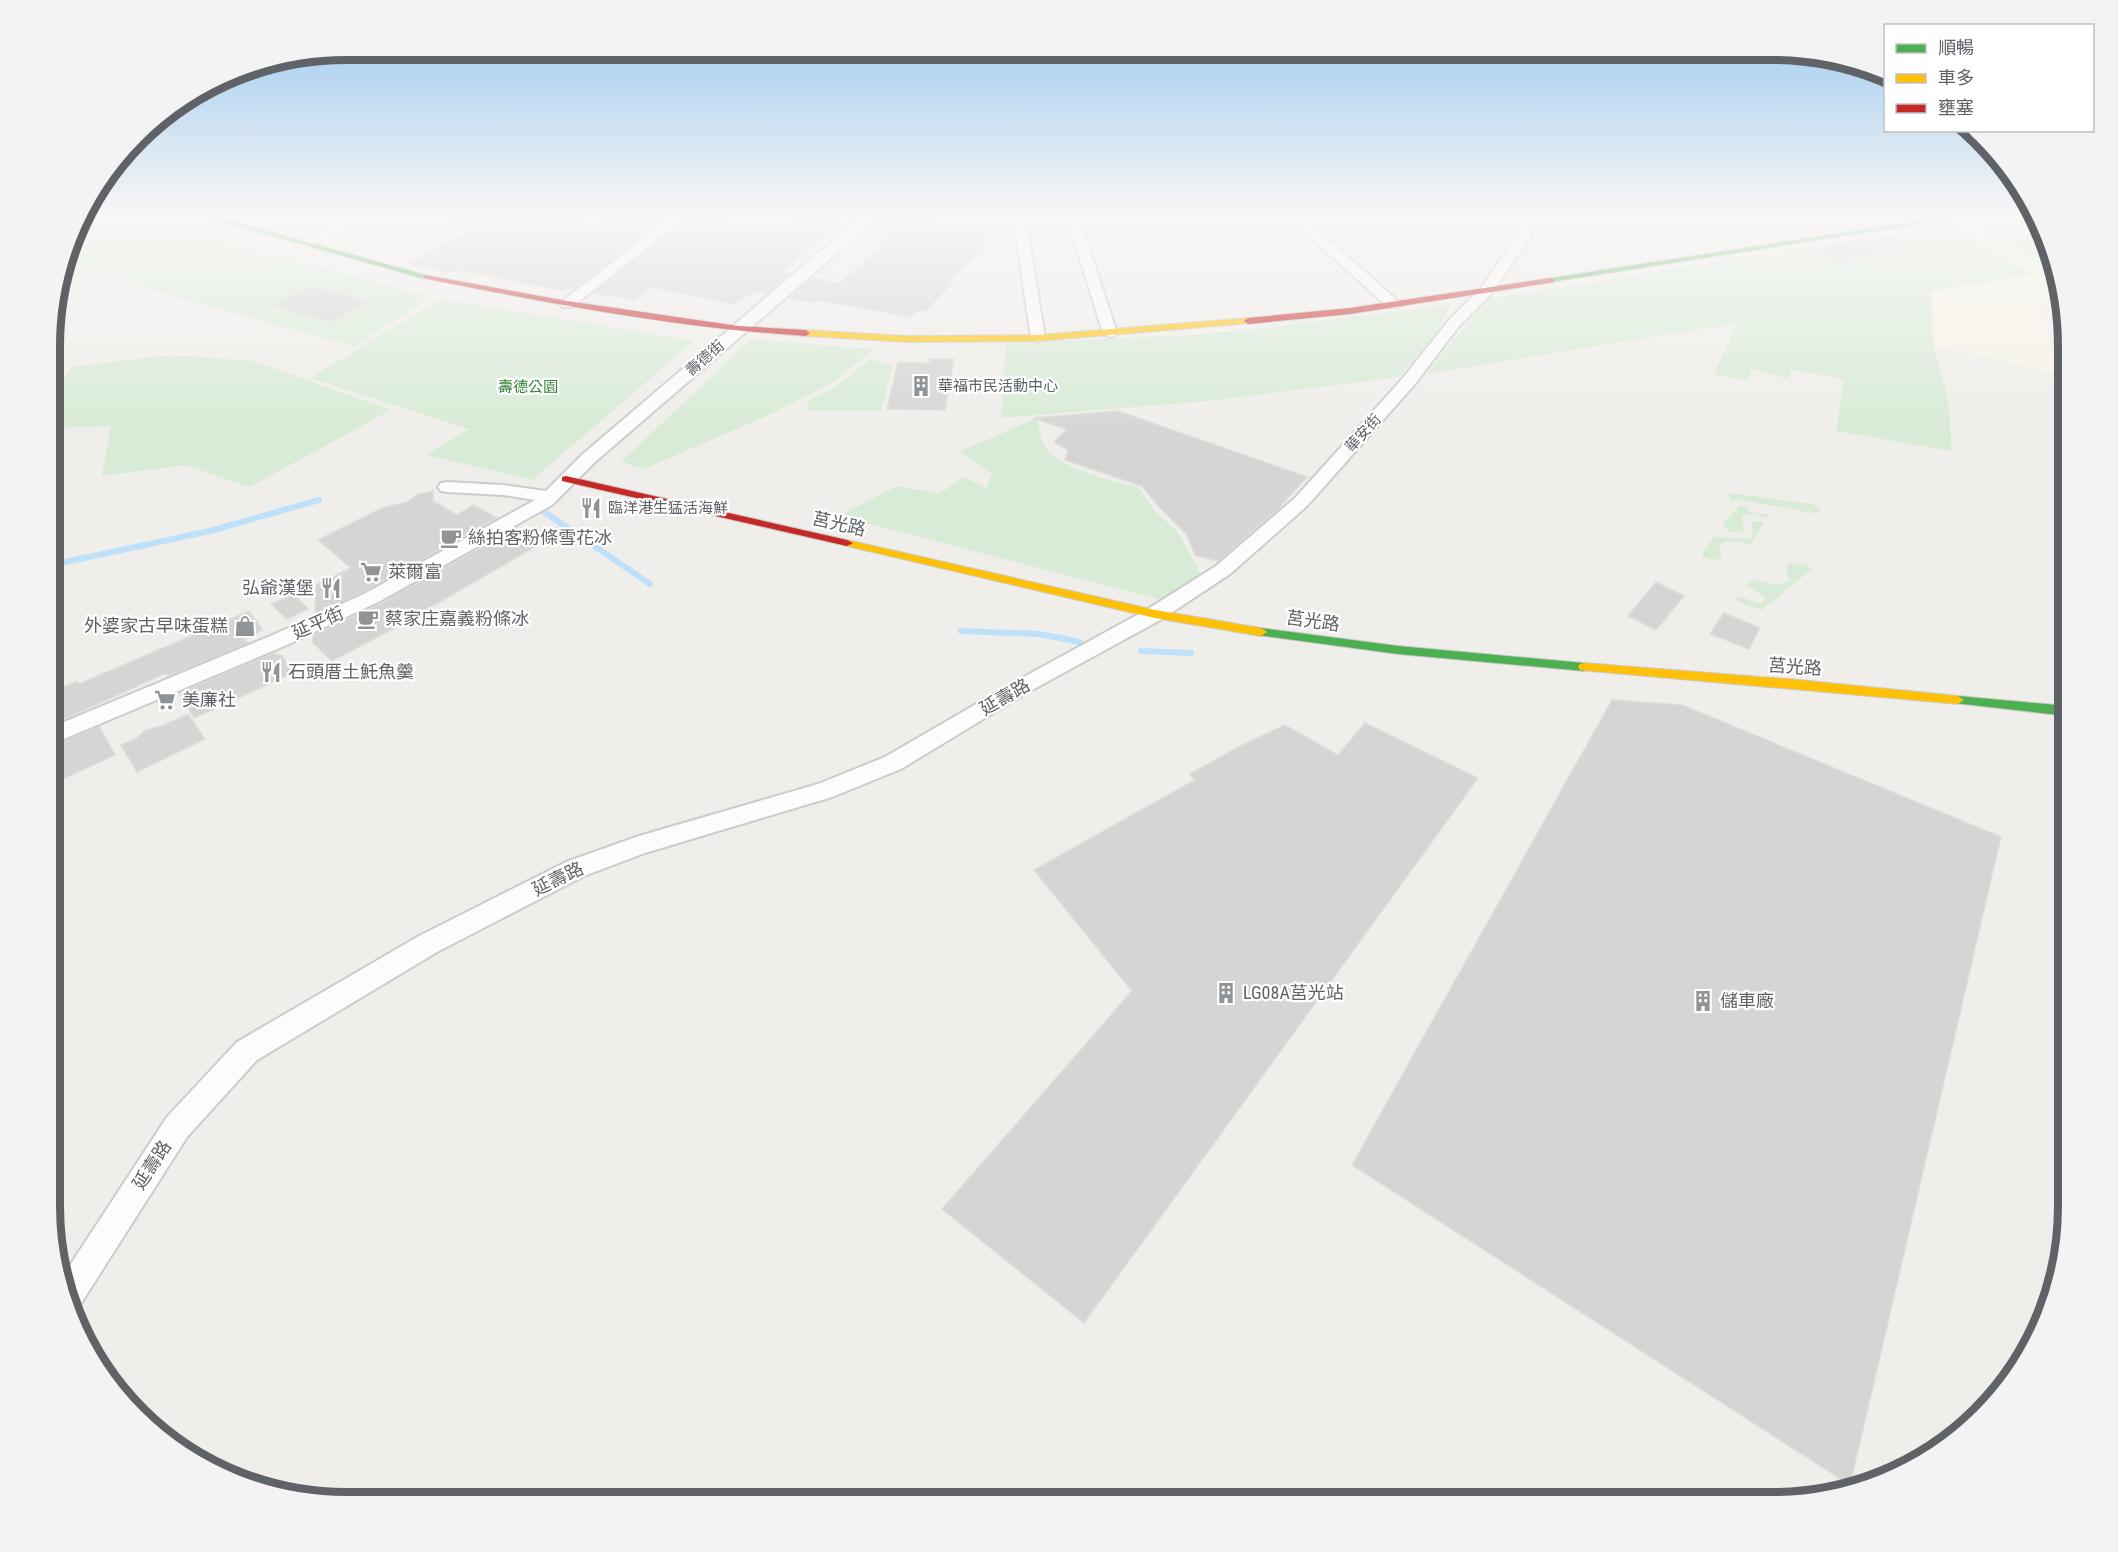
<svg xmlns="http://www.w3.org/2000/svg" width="2118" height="1552" font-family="'Roboto Condensed','Noto Sans TC',sans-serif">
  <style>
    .commercial { fill: #f7f3e4 }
    .green { fill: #d8ebd6 }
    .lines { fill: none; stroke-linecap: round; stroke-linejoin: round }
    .stream { stroke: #bfe0f9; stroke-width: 6 }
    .building { fill: #d6d5d3; stroke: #deddd9; stroke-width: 1.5 }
    .street-casing { stroke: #cbcccc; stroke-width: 4 }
    .fast-casing { stroke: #cacacb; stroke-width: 2 }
    .slow-casing { stroke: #cacacb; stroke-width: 2 }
    .jam-casing { stroke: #cacacb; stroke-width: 2 }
    .street { fill: #fdfcfc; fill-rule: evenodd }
    .fast { fill: #4caf50; fill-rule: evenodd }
    .slow { fill: #ffc107; fill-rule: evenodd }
    .jam { fill: #c62828; fill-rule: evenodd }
    .labels { text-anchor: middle; stroke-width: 4.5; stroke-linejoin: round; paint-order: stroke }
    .far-street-label { font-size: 15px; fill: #5f6368; stroke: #fff }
    .far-poi-label { font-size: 15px; fill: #5f6368; stroke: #fff; text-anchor: start }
    .far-park-label { font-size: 15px; fill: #348238; stroke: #fff }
    .street-label { font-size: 18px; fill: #5f6368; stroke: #fff }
    .poi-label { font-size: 18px; fill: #5f6368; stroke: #fff; text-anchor: start }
    .rim { fill: none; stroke: #5f6368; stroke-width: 8 }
  </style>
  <rect width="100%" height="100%" fill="#efeeea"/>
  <path class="commercial" d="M1969,222l85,53 8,30 -20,-7 13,75 -122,-28 -2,-54 84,-12 15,-5 -80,-49z"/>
  <path class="green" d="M85,214h55l115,36 176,47 -77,49 -183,-50 -104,-36 13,-44z
    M2020,216l22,13 11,44 -83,-51z
    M1950,225l81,49 -100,17 2,54 15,54 4,52 -116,-20 8,-52 -52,-9 -4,9 -36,-10 -4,12 -34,-7 24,-51 -311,51 59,-75z
    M441,299l253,42 -162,139 -105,-25 42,-26 -159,-51z
    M1452,304l-20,34 -33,39 -180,23 -218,18 5,-75 186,-8 75,-7z
    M750,340l124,9 -42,34 -61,31 -127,55 -23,-7z
    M170,355l84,6 137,49 -141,77 -65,-22 -83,11 9,-50 -59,2v-34l20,-27z
    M870,359l23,7 -12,44h-74l1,-10 29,-14z
    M1037,418c2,7 3,16 5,23 11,28 70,40 96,46l18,25 22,20 24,45 -36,24 -327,-85 58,-30 42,8 25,-17 22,11 6,-15 -33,-21z
    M1729,493l83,11 8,5v3l-7,1 -73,-13 -9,2z
    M1740,505l7,1 2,6 21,3 -1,3 -15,-4 -12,2 2,14 -3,3 -12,-1 -6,-7z
    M1754,521l10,2 -14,22 -14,-4 -13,1 -4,6 3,10 -9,2 -9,-3 -2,-3 12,-17 35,2 4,-4 -2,-13z
    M1789,563l13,1 11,4 -51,42 -15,-4 -11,-6 2,-4 24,8 4,-7 -20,-11 6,-6c14,2 24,8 37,1l-3,-13z"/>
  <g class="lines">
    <path class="stream" d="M543,511l107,73
      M52,565l158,-34 109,-31
      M961,631l78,3 41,8
      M1141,651l50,2"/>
  </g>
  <path class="building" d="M443,214h105l46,9 12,-9h66l-98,75 -6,-1 -4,3 -106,-21 -14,2 -34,-9 65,-34 -32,-9z
    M692,214h44l-11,10 53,9 23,-19h59l-13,11v-10l-66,57 10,1 -24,21 -12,-3 -20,13 -84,-17 -16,13 -41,-7z
    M879,214h52l-5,5 24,4 -5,4 37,6 -2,3 12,2 -43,44h4l-27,29 -9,-1 -7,7 -92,-17 -3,3 -26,-5 23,-20 28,5 41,-36 -7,-1 15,-13 -21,-4z
    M1898,235l3,13 -62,15 -31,-14z
    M311,286l58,15 -39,21 -58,-16z
    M930,359h24l-9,51 -58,-1 11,-47 31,1z
    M1118,411l189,66 -31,34 -58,50 -23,-6 -8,-20 -27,-27 -18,-22 -77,-26 3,-10 -14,-8 13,-13 -34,-11z
    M433,491v10l24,14 16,-10 24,13 -132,73 -50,23 1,-29 35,-17 -33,-28 64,-32 25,-6 11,-8z
    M516,528l29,13 -152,88 -61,32 -19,-18v-8l68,-32z
    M1656,582l28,14 -28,34 -28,-14z
    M294,594l14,15 -21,10 -16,-15z
    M249,611l14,19 -20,10 6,3 -81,33 -2,-3 -114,52v-33l25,-11 2,3z
    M1724,613l36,15 -11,21 -39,-15z
    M273,653l9,3 11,17 -99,45 -15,-25z
    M1612,700l70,5 319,132 -151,648 -498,-320z
    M188,714l17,25 -68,33 -16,-27 16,-7 9,-8 16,-4z
    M1365,723l113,55 -394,545 -142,-114 190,-218 -98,-121 161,-90 -5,-6 48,-27 47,-22 53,30z
    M99,726l16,29 -63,29v-38z"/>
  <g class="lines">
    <defs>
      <path id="street" d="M358,214h17l-67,33 -5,1 -7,-4z
        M676,214h14l-118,93h-10l-2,-3 2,-3z
        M864,214h13l-13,16 -269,232 -43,43 -172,96 -91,43 -237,100v-17l223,-93 91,-41 169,-93 -32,-5 -56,-3 -6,-1 -3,-4 3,-4 6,-1 56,3 43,6 37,-37z
        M1013,214h12l20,124 -7,4 -7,-4z
        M1066,214h12l39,119 -2,3 -5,1 -7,-4z
        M1285,214h14l99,87 2,3 -2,3h-10z
        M1520,214h12l-1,22 -39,57 -33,33 -44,58 -108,122 -77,68 -68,45 -139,76 -122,74 -69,28 -187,56 -61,23 -147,76 -180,108 -70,77 -107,168 -6,3 -11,-32 104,-159 70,-75 182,-106 147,-74 73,-26 179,-52 67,-27 124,-72 139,-76 68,-43 79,-68 108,-120 46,-58 33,-33 35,-51z
        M1903,214h16l11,8 -6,4z
        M2021,214h15l4,11 -6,-1z"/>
      <path id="fast" d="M194,214h13l225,63 -7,2z
        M1964,214h20l-433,68 -4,-2 4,-2z
        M1261,628l137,18 186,17 6,4 -6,4 -186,-17 -141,-19 -2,-3z
        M1958,696l110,10v10l-114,-13 -2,-3 2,-3z"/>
      <path id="slow" d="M1248,318l3,1v4l-213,18 -132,1 -100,-6 -4,-3 4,-3 100,6 132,-1z
        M847,540l308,70 106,18 6,4 -6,4 -106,-18 -312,-73 -2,-2z
        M1584,663l215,17 159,16 6,4 -6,4 -378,-34 -2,-3 2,-3z"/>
      <path id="jam" d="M425,275l142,26 171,25 68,4 4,3 -4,3c-127,-8 -253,-32 -378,-57l-4,-2z
        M1551,278h3v4l-204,32 -102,10 -4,-3 4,-3 102,-10z
        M566,476l281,64 6,3 -6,3 -285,-65v-4z"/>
    </defs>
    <use href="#street" class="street-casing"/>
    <use href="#fast" class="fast-casing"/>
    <use href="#slow" class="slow-casing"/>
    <use href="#jam" class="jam-casing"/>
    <use href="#street" class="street"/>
    <use href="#fast" class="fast"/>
    <use href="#slow" class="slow"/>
    <use href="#jam" class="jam"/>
  </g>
  <linearGradient id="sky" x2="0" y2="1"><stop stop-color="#97c6ef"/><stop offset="0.5" stop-color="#f8f7f6"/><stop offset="1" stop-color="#f8f7f6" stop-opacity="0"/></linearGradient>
  <rect width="2118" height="431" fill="url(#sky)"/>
  <defs>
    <symbol id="building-bare" viewBox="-9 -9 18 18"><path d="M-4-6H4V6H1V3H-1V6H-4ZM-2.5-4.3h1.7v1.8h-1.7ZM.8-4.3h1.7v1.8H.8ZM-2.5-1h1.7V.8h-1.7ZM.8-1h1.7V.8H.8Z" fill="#919496" stroke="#fff" stroke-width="2.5" paint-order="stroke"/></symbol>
    <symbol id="restaurant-bare" viewBox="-9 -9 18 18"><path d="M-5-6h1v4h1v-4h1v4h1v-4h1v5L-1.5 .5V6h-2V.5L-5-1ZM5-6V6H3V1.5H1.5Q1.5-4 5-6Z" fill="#919496" stroke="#fff" stroke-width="2.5" paint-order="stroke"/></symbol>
    <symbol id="cafe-bare" viewBox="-9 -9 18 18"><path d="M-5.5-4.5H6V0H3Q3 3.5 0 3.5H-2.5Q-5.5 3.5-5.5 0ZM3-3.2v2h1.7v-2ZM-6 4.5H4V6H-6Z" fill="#919496" stroke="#fff" stroke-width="2.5" paint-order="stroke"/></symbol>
    <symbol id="supermarket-bare" viewBox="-9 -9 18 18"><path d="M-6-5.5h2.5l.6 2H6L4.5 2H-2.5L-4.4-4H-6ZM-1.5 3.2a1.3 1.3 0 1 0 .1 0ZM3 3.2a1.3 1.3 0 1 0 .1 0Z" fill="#919496" stroke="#fff" stroke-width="2.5" paint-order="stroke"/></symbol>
    <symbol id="shop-bare" viewBox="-9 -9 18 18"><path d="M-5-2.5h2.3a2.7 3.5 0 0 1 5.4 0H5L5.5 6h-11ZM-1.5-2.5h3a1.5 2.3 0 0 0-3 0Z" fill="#919496" stroke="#fff" stroke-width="2.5" paint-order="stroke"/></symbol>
  </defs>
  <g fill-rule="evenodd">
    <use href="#building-bare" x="906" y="371" width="30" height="30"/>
    <use href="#restaurant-bare" x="576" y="493" width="30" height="30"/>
    <use href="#cafe-bare" x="436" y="523" width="30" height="30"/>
    <use href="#supermarket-bare" x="356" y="557" width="30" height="30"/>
    <use href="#restaurant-bare" x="316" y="573" width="30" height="30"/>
    <use href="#cafe-bare" x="353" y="604" width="30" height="30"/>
    <use href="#shop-bare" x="230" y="611" width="30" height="30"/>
    <use href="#restaurant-bare" x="256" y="657" width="30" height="30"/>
    <use href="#supermarket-bare" x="150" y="685" width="30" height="30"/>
    <use href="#building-bare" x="1211" y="978" width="30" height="30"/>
    <use href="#building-bare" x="1688" y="986" width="30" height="30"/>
  </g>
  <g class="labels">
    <g class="far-street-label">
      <text transform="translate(705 358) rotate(-41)" y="5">壽德街</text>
      <text transform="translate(1363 433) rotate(-48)" y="5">華安街</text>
    </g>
    <g class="far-poi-label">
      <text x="938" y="391">華福市民活動中心</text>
      <text x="608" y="513">臨洋港生猛活海鮮</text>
    </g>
    <g class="far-park-label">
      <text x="528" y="392">壽德公園</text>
    </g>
    <g class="street-label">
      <text transform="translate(839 524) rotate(13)" y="6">莒光路</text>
      <text transform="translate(1313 621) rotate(8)" y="6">莒光路</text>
      <text transform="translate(318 623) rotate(-24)" y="6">延平街</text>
      <text transform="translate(1795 667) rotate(4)" y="6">莒光路</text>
      <text transform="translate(1005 697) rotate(-30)" y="6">延壽路</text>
      <text transform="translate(558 879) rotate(-26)" y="6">延壽路</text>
      <text transform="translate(152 1165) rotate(-57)" y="6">延壽路</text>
    </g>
    <g class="poi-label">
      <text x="468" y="544">絲拍客粉條雪花冰</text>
      <text x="388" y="578">萊爾富</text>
      <text x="314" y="594" text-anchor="end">弘爺漢堡</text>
      <text x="385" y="625">蔡家庄嘉義粉條冰</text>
      <text x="228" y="632" text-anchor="end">外婆家古早味蛋糕</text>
      <text x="288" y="678">石頭厝土魠魚羹</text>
      <text x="182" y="706">美廉社</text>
      <text x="1243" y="999">LG08A莒光站</text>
      <text x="1720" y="1007">儲車廠</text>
    </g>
  </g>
  <path d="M0 0H2118V1552H0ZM346 60H1772A286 286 0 0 1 2058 346V1206A286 286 0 0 1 1772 1492H346A286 286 0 0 1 60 1206V346A286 286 0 0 1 346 60Z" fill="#f2f3f3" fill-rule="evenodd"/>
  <path class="rim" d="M346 60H1772A286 286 0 0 1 2058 346V1206A286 286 0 0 1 1772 1492H346A286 286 0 0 1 60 1206V346A286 286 0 0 1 346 60Z"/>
  <rect x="1884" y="24" width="210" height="108" fill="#ffffff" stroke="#bfc1c3" stroke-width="1.5"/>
  <rect x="1896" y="44" width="30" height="9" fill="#4caf50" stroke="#bfc1c3" stroke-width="1.5"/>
  <text x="1938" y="54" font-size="18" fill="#5f6368">順暢</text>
  <rect x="1896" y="74" width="30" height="9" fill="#ffc107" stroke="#bfc1c3" stroke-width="1.5"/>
  <text x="1938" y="84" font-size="18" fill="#5f6368">車多</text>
  <rect x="1896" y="104" width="30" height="9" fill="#c62828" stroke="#bfc1c3" stroke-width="1.5"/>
  <text x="1938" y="114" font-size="18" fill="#5f6368">壅塞</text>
</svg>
